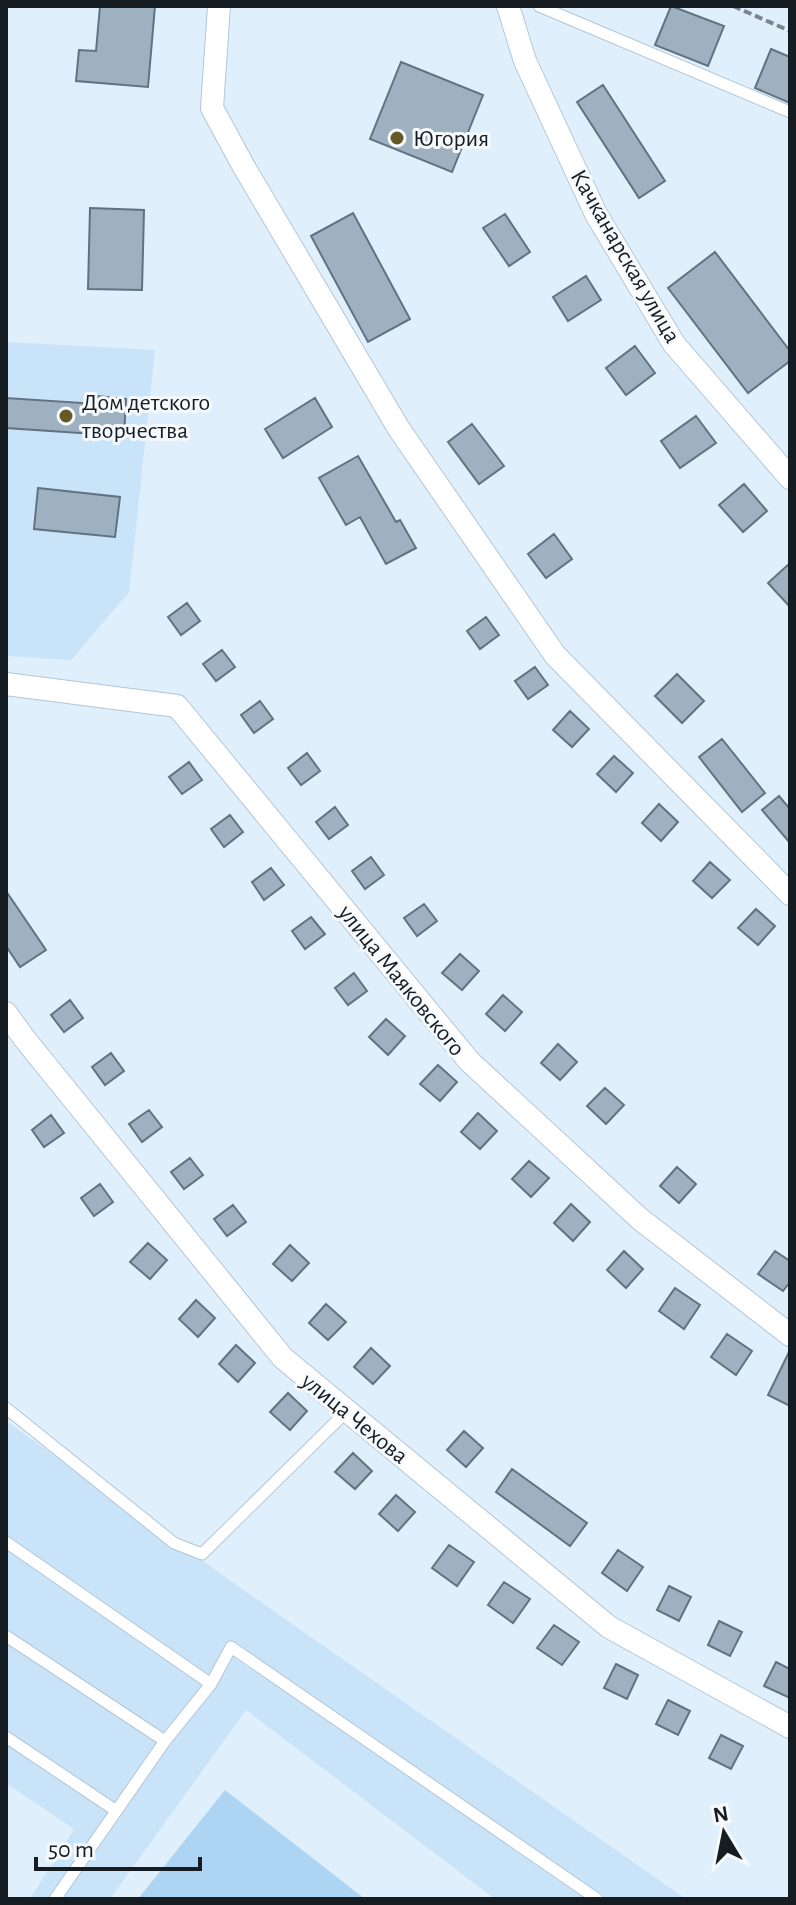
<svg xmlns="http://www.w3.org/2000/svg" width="796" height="1905" font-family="'Alegreya Sans',sans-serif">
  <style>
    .built { fill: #c9e3f9 }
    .green { fill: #aed4f4 }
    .building { fill: #9eb1c1; stroke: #617281; stroke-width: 2 }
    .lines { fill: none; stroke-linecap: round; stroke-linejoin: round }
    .service-casing { stroke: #b3c6d6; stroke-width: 13 }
    .minor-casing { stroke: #b3c6d6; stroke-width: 24 }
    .path { stroke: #7a858f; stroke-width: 4; stroke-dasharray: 8 4; stroke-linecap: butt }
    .service { stroke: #fff; stroke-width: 11 }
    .minor { stroke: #fff; stroke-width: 22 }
    .poi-dot { fill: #675926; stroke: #f6fafd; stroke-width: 3 }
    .labels { text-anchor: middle; stroke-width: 6; stroke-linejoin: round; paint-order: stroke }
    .poi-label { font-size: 24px; fill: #151c22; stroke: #f6fafd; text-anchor: start }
    .street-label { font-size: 24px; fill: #151c22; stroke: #f6fafd }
  </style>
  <rect width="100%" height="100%" fill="#dfeffc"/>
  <path class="built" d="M6,342l149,8 -26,242 -58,68 -65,-4z
    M6,1421l239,170 441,308h-191l-249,-189 -136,189h-80l44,-70 -68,-46z"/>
  <path class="green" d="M225,1790l140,109h-227z"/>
  <path class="building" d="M100,6h55l-7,81 -72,-6 3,-31 17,1z
    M671,6l53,20 -16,40 -53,-21z
    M771,49l19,8v46l-35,-15z
    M401,62l82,33 -31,77 -82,-33z
    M603,85l62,96 -26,17 -62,-96z
    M90,208l54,2 -2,80 -54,-1z
    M353,213l57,106 -42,23 -57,-106z
    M505,214l25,38 -21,14 -26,-38z
    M715,252l75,99v10l-42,32 -80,-105z
    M586,276l15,24 -33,21 -15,-24z
    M635,346l20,27 -29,22 -20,-27z
    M97,396l29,3 -2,37 -118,-8v-30l91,6z
    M315,398l17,29 -49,31 -18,-29z
    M696,416l20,27 -36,25 -19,-27z
    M472,424l32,42 -25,18 -31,-42z
    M358,456l38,66 4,-2 16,28 -30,16 -26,-47 -14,8 -27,-47z
    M744,484l23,27 -24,21 -24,-27z
    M38,488l82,9 -5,40 -81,-8z
    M554,534l18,25 -26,19 -18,-24z
    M790,563v44l-22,-24z
    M187,603l13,18 -19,14 -13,-18z
    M486,617l13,18 -19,14 -13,-18z
    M222,650l13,17 -19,14 -13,-17z
    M535,667l13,18 -20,14 -13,-18z
    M677,674l27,27 -22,22 -27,-27z
    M260,701l13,18 -19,14 -13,-18z
    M570,711l19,18 -17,18 -19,-17z
    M722,739l43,54 -23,19 -43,-55z
    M307,753l13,18 -19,14 -13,-17z
    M614,756l19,17 -17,19 -19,-18z
    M189,762l13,18 -20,14 -13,-17z
    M779,796l11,13v34l-28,-33z
    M659,804l19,18 -17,19 -19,-18z
    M335,807l13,18 -19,14 -13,-17z
    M230,815l13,17 -19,15 -13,-18z
    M371,857l13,18 -19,14 -13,-18z
    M710,862l20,18 -18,18 -19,-17z
    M271,868l13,17 -20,15 -12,-18z
    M6,891l40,59 -26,17 -14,-21z
    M424,904l13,17 -20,15 -13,-18z
    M756,909l19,17 -17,19 -20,-17z
    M311,917l14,17 -20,15 -13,-18z
    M460,954l19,17 -17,19 -20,-17z
    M354,973l13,18 -19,14 -13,-17z
    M503,995l19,17 -17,19 -19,-17z
    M70,1000l13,18 -19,14 -13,-17z
    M386,1019l19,17 -17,19 -19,-18z
    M558,1044l19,18 -17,18 -19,-17z
    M111,1053l13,18 -19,14 -13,-18z
    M438,1065l19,17 -17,19 -20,-17z
    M605,1088l19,17 -18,19 -19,-18z
    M149,1110l13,17 -20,15 -13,-18z
    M478,1113l19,18 -17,18 -19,-17z
    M51,1115l13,18 -20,14 -12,-17z
    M190,1158l13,17 -19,14 -13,-17z
    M529,1161l20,17 -18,19 -19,-18z
    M677,1167l19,17 -17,19 -19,-17z
    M100,1184l13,18 -19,14 -13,-18z
    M571,1204l19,18 -17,19 -19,-18z
    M233,1205l13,17 -19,14 -13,-17z
    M148,1243l19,17 -17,19 -20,-17z
    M290,1245l19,18 -17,18 -19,-17z
    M624,1251l19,18 -17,19 -19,-18z
    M775,1251l15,10v21l-7,9 -25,-17z
    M675,1288l25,17 -16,24 -25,-18z
    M196,1300l19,18 -17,19 -19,-18z
    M326,1304l20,18 -18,18 -19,-17z
    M727,1334l25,17 -16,24 -25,-18z
    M236,1345l19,18 -17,19 -19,-18z
    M371,1348l19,18 -17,18 -19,-17z
    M790,1350v56l-22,-11z
    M288,1393l19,18 -17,19 -20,-18z
    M464,1431l19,17 -17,19 -19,-17z
    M353,1453l19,18 -17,18 -20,-17z
    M512,1469l75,54 -17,23 -74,-54z
    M396,1495l19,17 -17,19 -19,-17z
    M449,1545l25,17 -17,24 -25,-18z
    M618,1550l25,17 -16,24 -25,-18z
    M504,1582l26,17 -17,24 -25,-18z
    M669,1586l22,11 -12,24 -22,-11z
    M719,1621l23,11 -12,24 -22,-11z
    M554,1625l25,17 -17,23 -25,-17z
    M776,1662l14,7v29l-26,-12z
    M616,1664l22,11 -11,24 -23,-11z
    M668,1700l22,11 -12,24 -22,-11z
    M721,1735l22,11 -12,23 -22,-11z"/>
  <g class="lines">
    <defs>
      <path id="service" d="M539,6l251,106
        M6,1408l168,135 28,11 145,-143
        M6,1542l205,142
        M6,1636l159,105
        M6,1737l109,73
        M55,1899l110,-158 46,-57 20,-37 366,252"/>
      <path id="minor" d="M219,6l-7,102 32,59 155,262 156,226 235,239
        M508,6l17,55 71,153 78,130 116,134
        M6,684l171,22 292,355 171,158 150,116
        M6,1013l18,25 259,320 326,269 181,100"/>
    </defs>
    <use href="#service" class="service-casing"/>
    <use href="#minor" class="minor-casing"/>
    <path class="path" d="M733,6l57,25"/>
    <use href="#service" class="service"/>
    <use href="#minor" class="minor"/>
  </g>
  <g class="poi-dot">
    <circle cx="397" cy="138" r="8"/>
    <circle cx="66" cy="416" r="8"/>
  </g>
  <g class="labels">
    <g class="poi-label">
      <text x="413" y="146">Югория</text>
      <text x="82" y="410">Дом детского<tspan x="82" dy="28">творчества</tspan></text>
    </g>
    <g class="street-label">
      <text transform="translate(626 256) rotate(60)" y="8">Качканарская улица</text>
      <text transform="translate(402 980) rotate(51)" y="8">улица Маяковского</text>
      <text transform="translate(355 1418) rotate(39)" y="8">улица Чехова</text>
    </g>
  </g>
  <rect width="796" height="1905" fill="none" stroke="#151c22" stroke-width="16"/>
  <g transform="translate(724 1833) rotate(350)" stroke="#f6fafd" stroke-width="6" paint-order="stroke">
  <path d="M0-6L14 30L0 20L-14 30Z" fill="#151c22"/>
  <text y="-12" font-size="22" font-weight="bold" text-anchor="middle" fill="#151c22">N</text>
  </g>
  <path d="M36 1857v12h164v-12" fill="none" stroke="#151c22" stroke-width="4"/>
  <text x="48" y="1857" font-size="24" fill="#151c22" stroke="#f6fafd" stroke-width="6" paint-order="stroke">50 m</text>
</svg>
